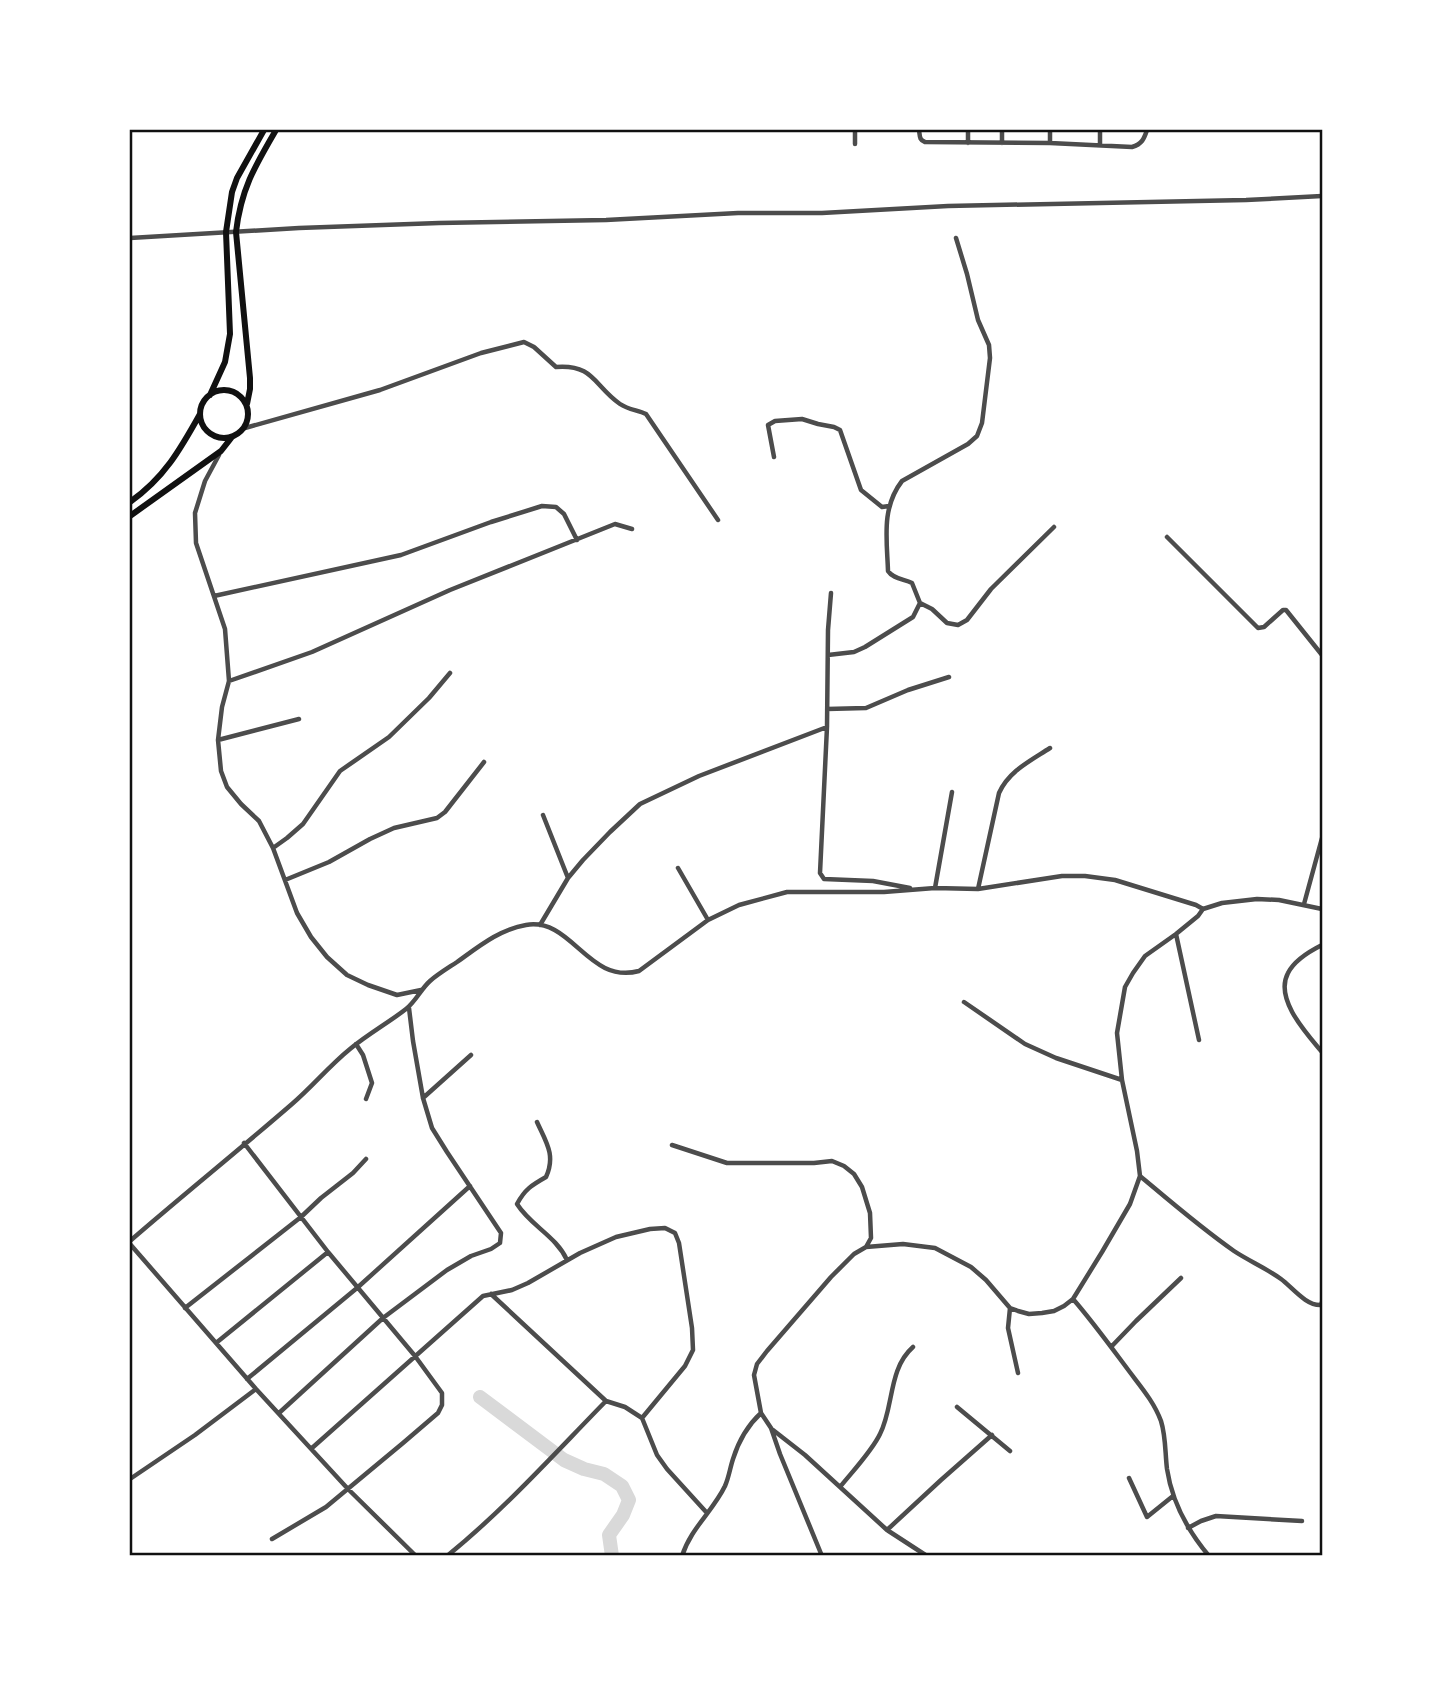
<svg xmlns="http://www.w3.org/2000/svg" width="1452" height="1685" font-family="Helvetica,sans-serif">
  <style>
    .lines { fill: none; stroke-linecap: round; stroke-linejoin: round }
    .river { stroke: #d9d9d9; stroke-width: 14 }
    .minor { stroke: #4c4c4c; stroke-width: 4.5 }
    .secondary { stroke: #111; stroke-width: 6 }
    .neatline { fill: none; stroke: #111; stroke-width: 2.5 }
  </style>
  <rect width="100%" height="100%" fill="#fff"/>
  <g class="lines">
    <path class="river" d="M480,1397l84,63 20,9 20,5 18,12 7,14 -6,15 -14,20 3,21"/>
    <path class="minor" d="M855,130v14
      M919,130c1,6 0,10 6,12l125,1 82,4c10,-3 12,-8 15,-17
      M968,130v13
      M1100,130v15
      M1002,143v-13
      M1050,143v-13
      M130,238l169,-10 140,-5 167,-3 132,-7h84l126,-7 298,-6 76,-4
      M245,428l135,-38 101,-37 43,-11 10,5 22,20c38,-3 38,19 64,37 9,6 18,6 26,10l72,106
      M219,455l-14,26 -10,32 1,30 29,86 4,52 -7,26 -4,33 3,31 6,16 14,17 18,17 14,27 24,65 14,24 16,20 20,18 21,10 29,10 24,-5
      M774,457l-6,-32 7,-4 27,-2 16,5 16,3 6,3 21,60 21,17 7,-1
      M1167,537l91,91 6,-1 19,-17h3l36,45
      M831,593l-3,37 -1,97 -7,146 4,6 49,2 37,7
      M214,596l187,-41 90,-33 51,-16 14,1 8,7 13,26
      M920,603l12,6 15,14 11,2 9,-5 24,-31 63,-62
      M828,655l26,-3 11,-5 48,-30 7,-14 -8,-20c-8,-4 -19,-4 -24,-12 -1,-31 -7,-63 14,-90l66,-37 9,-8 5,-13 8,-65 -1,-13 -11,-25 -11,-46 -11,-36
      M229,681l83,-29 138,-62 165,-66 17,5
      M827,709l39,-1 42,-18 41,-13
      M218,740l81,-21
      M543,815l25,63
      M273,848l14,-10 16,-14 37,-53 49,-34 40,-39 21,-25
      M678,868l30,52
      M285,880l44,-18 41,-23 24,-11 43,-10 8,-6 39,-50
      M935,888l17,-96
      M978,889l21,-96c10,-22 31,-32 51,-45
      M1304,904l18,-66
      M540,925l28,-47 15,-18 27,-28 30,-28 59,-28 128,-49
      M1176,934l23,106
      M1322,945c-12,6 -28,16 -34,28 -14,26 19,61 34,79
      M964,1002l61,42 31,14 66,22
      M356,1044l7,11 9,28 -6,16
      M423,1098l48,-43
      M537,1122c9,20 19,33 9,55 -14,8 -21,12 -29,27 14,22 39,32 50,56
      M244,1143l84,109 87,104 27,37v12l-4,8 -35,30 -77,64 -54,32
      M672,1145l55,18h87l18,-2 12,5 10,8 8,13 8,26 1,25 -5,9
      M1140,1176c31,26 61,52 94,75 15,10 32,17 47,28 11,8 25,27 40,26l1,-3
      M130,1241c53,-46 109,-91 162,-137 20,-17 37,-38 58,-55 18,-15 38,-26 56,-40 10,-8 15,-20 24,-28 8,-7 18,-13 27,-19 21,-15 43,-33 69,-37 46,-8 62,60 113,46l69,-51 31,-15 48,-13h97l51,-4 43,1 84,-13h23l30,4 81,25 7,4
      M130,1244l126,145 92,100 68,67
      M491,1294l115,107 19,6 17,11 15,37 10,14 40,44
      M1073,1299c20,23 38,48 56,72 12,16 25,31 32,50 5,16 4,32 6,48 5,33 21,62 42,87
      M185,1308l116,-91 20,-19 32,-25 13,-14
      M1010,1308l-2,20 10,45
      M216,1343l112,-91
      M1111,1347l25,-26 45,-43
      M247,1379l110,-91 113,-102
      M957,1407l53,44
      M279,1413l104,-95 64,-48 24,-14 20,-7 9,-6 1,-10 -54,-81 -15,-24 -9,-30 -10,-57 -4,-33
      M773,1430l32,25 82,75 40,26
      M312,1448l171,-152 29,-6 16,-7 52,-30 36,-16 34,-8 15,-1 10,5 4,10 13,85 1,22 -8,16 -43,52
      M1129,1478l18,39 26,-21
      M130,1479l65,-44 61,-46
      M840,1487c12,-15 32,-36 40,-53 14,-27 8,-65 33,-87
      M1188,1528l13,-7 15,-5 86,5
      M887,1530l54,-50 51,-45
      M447,1556c58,-47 108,-103 159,-155
      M682,1556c9,-28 31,-45 43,-70 4,-9 5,-18 8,-27 5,-16 15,-34 28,-46
      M822,1556l-42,-102 -9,-26 -10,-15 -7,-38 3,-11 10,-13 64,-74 23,-23 12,-7 37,-3 32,4 36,19 15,13 24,28 8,3 11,3 13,-1 12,-2 10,-5 9,-7 29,-47 28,-48 10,-28 -3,-25 -15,-71 -5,-47 8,-46 8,-14 12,-17 31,-22 22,-18 5,-7 19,-6 35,-4 22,1 43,9"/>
    <path class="secondary" d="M200 414a24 24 0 1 1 48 0a24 24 0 1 1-48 0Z
      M210,395l15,-33 5,-28 -4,-102 6,-40 5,-14 27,-48
      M247,404l3,-15v-11l-14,-146c5,-43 19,-66 40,-102
      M130,502c34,-24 50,-52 70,-88
      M130,516l91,-65 11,-14"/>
  </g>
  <rect width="1452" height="1685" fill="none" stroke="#ffffff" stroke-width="262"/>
  <rect x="131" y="131" width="1190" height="1423" class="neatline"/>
</svg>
